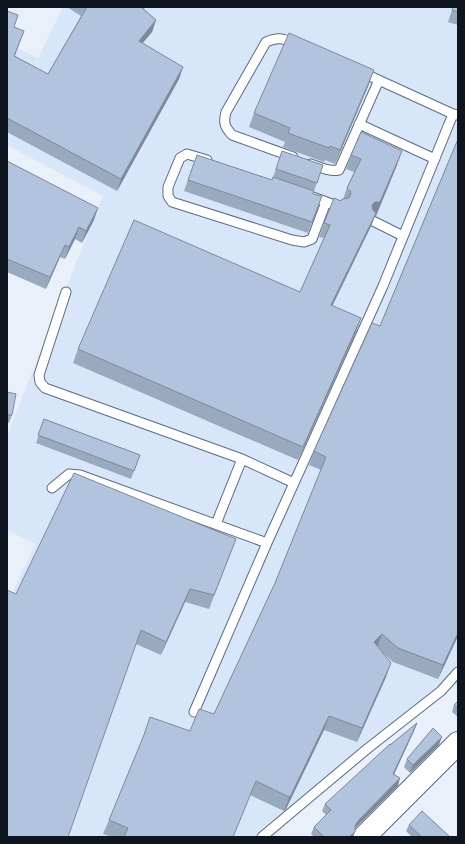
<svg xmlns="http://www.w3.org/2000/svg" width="465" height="844" font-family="'IBM Plex Sans',sans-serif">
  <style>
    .built { fill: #d8e6f9 }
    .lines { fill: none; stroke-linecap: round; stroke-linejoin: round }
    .lane-casing { stroke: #5b6b81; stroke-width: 11 }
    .secondary-casing { stroke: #5b6b81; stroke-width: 24 }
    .lane { stroke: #fff; stroke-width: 9 }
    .secondary { stroke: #fff; stroke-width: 22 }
    .wall { fill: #99a9be }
    .shaded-wall { fill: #7d899b }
    .building { fill: #b2c4dd; stroke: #7d899b }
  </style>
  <rect width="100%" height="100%" fill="#e9f0fa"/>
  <path class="built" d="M63,7h395v677l-124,86 -59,67h-268v-232l28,-61 -28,-14v-95l96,-239 -96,-51v-102l31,15z"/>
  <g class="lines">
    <defs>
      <path id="lane" d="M361,72l92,42
        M359,124l76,35
        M293,157l-61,-22c-7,-8 -9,-12 -6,-23l40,-70c13,-6 18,-3 30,2
        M207,160l-20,-6 -7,4 -12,29v9l4,6 120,38 12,2 8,-3 14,-37
        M311,164c9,3 18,8 28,6l40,-90
        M310,196l30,11
        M373,221l30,15
        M66,292l-27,83 1,7 5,6 197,71 52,24
        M52,488l17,-14 11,1 187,68
        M216,524l26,-65
        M194,712l73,-169 116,-257 70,-172 5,1
        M262,837l105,-88 74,-58 17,-19"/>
      <path id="secondary" d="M364,837l94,-94"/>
    </defs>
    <use href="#lane" class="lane-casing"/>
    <use href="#secondary" class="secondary-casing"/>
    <use href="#lane" class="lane"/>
    <use href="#secondary" class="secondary"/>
  </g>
  <path class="wall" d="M67,7h78l-1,2 12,11 -4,12 -10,12 41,23 -4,12 -62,112 -110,-59v-121l7,16 10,4 -9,25 33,18 33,-58z
    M453,7h5v18l-10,-3z
    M369,84l-34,80 -10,-4 -1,2 -41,-15 2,-5 -36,-15 5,-14z
    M458,139v497l-20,43 -45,-17 -9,-8 2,23 -29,65 -33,-12 -38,79 -2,2 -34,-16 -17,42h-121l-9,-3 6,-14 34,-81 47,-8 24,-17 61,-131 46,-113 -12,-5 5,-14 66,-125z
    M282,151l41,14 -10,29 9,2 -14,37 -124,-42 13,-36 75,25z
    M351,155l46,10 -21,51h-1l-4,10 -39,80 24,26 -58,128 -225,-97 5,-14 222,-57 24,-54 -5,-1 15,-39 7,3 2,-2 4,-11 7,-16 -8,-3z
    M7,161l87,59 -12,23 -7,-4 -10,20 -5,-2 -14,32 -39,-17z
    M7,392l5,23 -3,8h-2z
    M44,419l96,36 -9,24 -95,-36z
    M236,539l-27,70 -24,-7 -24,53 -25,-11 -120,-50z
    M458,701v16l-6,-5 2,-7z
    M417,723l-3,8 -20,43 4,12 -43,42 -2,9h-39l-3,-3 3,-7 12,-12 -4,-4 3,-7 65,-59z
    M439,745l-29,28 -6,-6 3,-8z
    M409,825l41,12h-38l-6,-6z"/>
  <path class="shaded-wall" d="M156,20l-4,12 -18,21 5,-12z
    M183,67l-4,12 -62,112 4,-12z
    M374,70l-5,14 -34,80 5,-14z
    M402,151l-5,14 -21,51h-1l-4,10 -45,93 5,-14 39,-89 2,-11z
    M98,208l-4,12 -12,23 4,-12z
    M79,227l-4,12 -10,20 4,-12z
    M65,245l-5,12 -14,32 4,-12z
    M361,318l-5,14 -58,128 5,-13z
    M190,589l-5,13 -24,53 5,-13z
    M458,633v3l-20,43 5,-14z
    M382,634l-5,14 -3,-6z
    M391,663l-5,14 -29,65 5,-14z
    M329,716l-5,14 -38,79 -2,2 5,-14z
    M417,723l-3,8 -23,50 2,-7z
    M442,737l-3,8 -29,28 3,-8z
    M400,778l-2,8 -43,42 -3,5 3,-7 3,-5z
    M355,832l-2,5h-4z"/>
  <path class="building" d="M87,7h55v1l14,12 -17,21 44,26 -62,112 -114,-61v-107l11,4 -4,12 10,4 -10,25 34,18z
    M453,7h5v5l-6,-2z
    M289,33l85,37 -34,80 -10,-4 -1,2 -41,-15 2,-5 -36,-15z
    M361,132l41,19 -22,51h-5l-3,3 1,5 3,3 -45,92 30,13 -58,129 -225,-98 56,-129 166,72 30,-67 -6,-2 10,-25 7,3 1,-2 7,-1 1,-2 1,-4 -4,-4 14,-29 -10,-4z
    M458,139v494l-15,32 -45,-17 -16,-14 -8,8 17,21 -29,65 -33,-12 -38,79 -2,2 -33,-16 -23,56h-109l4,-9 -19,-8 35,-85 6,-18 40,14 9,-22 15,5 61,-131 51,-126 -12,-6 58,-128 8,3z
    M282,151l41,14 -6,18 -41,-14z
    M197,155l75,25 1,-3 41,14 -1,3 9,2 -10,26 -124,-42z
    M7,161l91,47 -12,23 -7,-4 -10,20 -4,-2 -15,32 -43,-18z
    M7,392l9,2 -4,21h-4l-1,4z
    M44,419l96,36 -6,16 -96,-36z
    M74,473l162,66 -22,56 -24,-6 -24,53 -25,-12 -73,207h-61v-247l9,4z
    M458,701v7l-4,-3z
    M417,723l-24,51 7,4 -42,43 -3,5v6l-6,5h-25l-10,-10 17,-17 -6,-6 65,-60v1z
    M433,728l9,9 -29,28 -6,-6z
    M422,811l28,26h-28l-13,-12z"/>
  <rect width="465" height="844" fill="none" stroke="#0f151e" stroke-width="16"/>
</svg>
